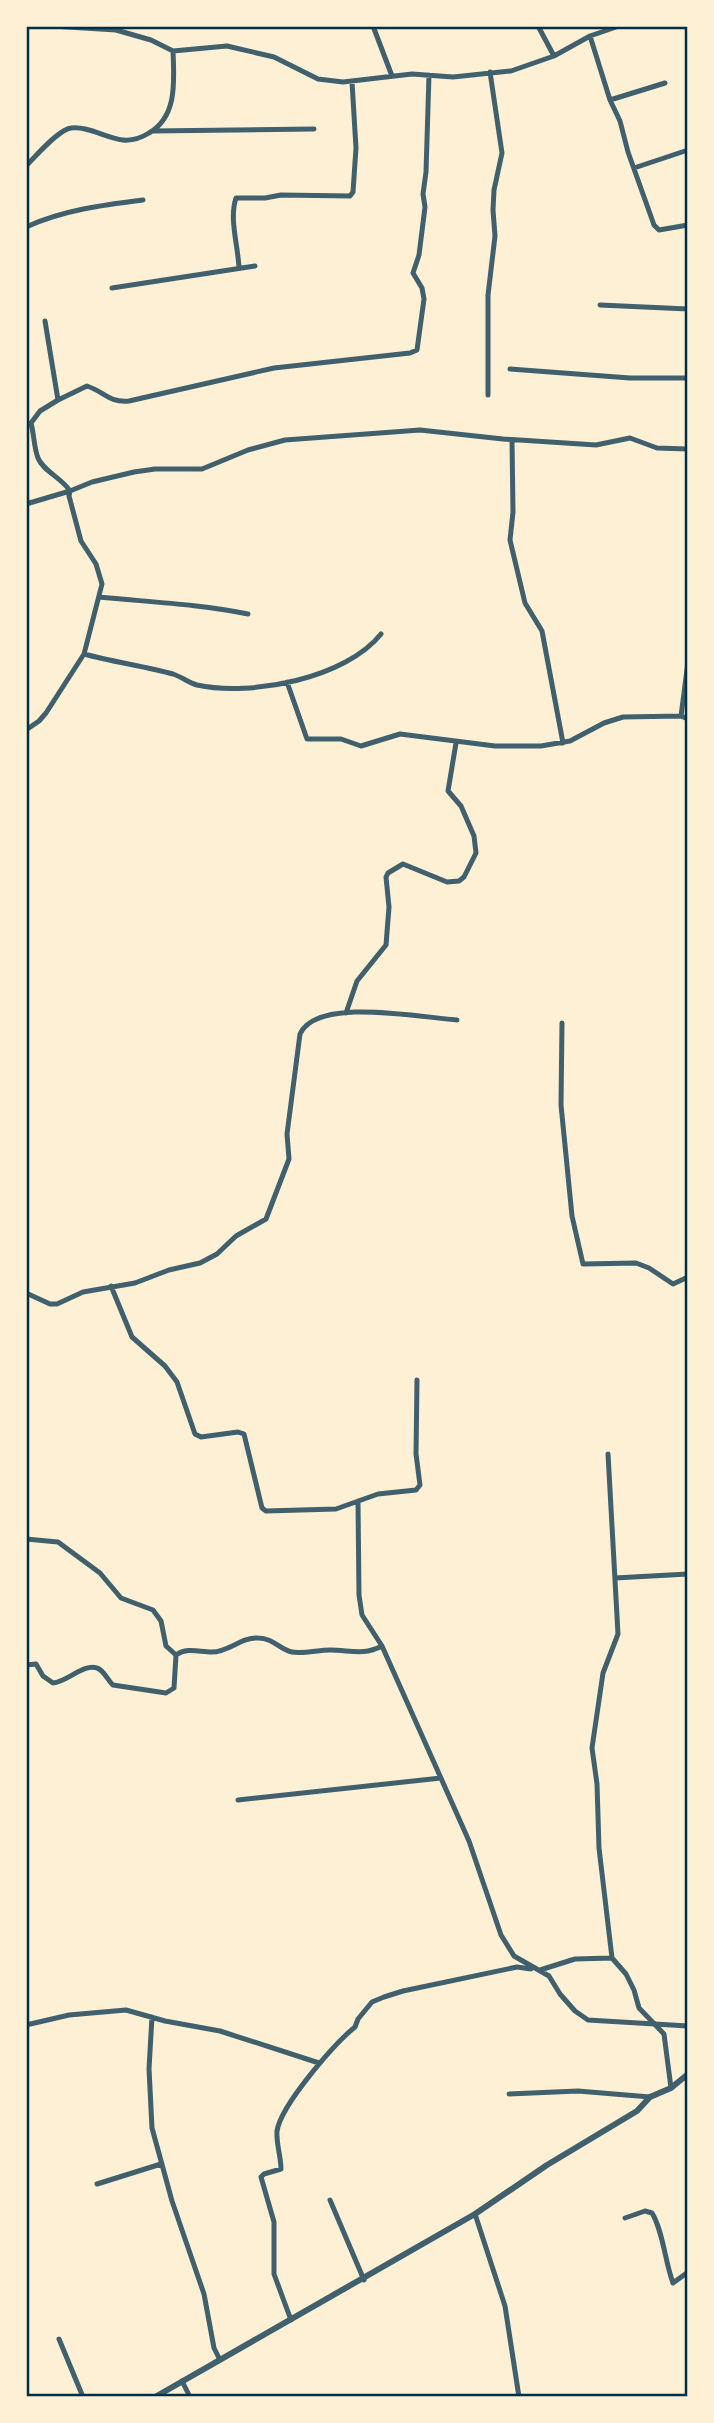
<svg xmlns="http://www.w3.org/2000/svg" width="714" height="2423" font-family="Quicksand,sans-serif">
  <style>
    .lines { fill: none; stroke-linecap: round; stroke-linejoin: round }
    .minor { stroke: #3f606c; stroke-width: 5 }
    .tertiary { stroke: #3f606c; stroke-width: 6 }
    .neatline { fill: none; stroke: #003049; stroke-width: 2.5 }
  </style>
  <rect width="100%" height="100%" fill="#fdf0d5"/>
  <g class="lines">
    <path class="minor" d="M52,26l64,4 35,10 22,11 54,-5 47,11 44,22 25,3 69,-8 41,3 58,-6 43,-15 36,-20 29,-10
      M373,26l19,50
      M538,26l16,30
      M590,36l20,64 10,21 8,31 26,73 5,5 29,-5
      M610,100l55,-17
      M153,131l161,-2
      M26,166c9,-9 33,-37 45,-38 17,-2 35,10 52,12 10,1 18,-2 26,-7 29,-17 25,-53 24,-82
      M634,168l54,-18
      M26,227c37,-17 77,-22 117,-27
      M239,268c-1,-23 -10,-49 -3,-70h29l16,-3 69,1 3,-4 3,-44 -4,-66
      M112,288l143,-22
      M600,305l88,4
      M510,369l120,9h58
      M488,395v-100l7,-59 -2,-26 1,-20 8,-37 -12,-81
      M58,400l29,-14c18,6 22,17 42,15l145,-33 136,-15 7,-3 7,-51 -2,-11 -9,-15 6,-18 6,-48 -2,-13 3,-22 3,-97
      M512,440l1,72 -3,28 15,63 17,28 21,112
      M26,504l44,-13c-8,-13 -27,-20 -32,-33 -4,-10 -4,-24 -7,-35l9,-12 18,-11 -13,-79
      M99,597c50,5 100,7 149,17
      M381,634c-35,44 -130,63 -184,51 -8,-2 -15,-8 -24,-11 -29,-8 -60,-12 -89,-20l18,-70 -6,-20 -15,-23 -12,-45 1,-5 22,-9 42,-10 21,-3h47l46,-19 37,-10 135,-10 83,9 93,6 34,-7 27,10 31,1
      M287,682l20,57h34l20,7 39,-12 95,12h46l29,-5 34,-18 19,-6 58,-1 7,3
      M681,716l7,-54
      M26,730l13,-9 7,-8 38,-59
      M346,1013l11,-32 29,-36 3,-38 -3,-30 2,-4 15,-9 44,18 12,-1 5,-4 12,-24 -2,-17 -13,-30 -13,-15 8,-48
      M562,1023l-1,82 11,111 11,48 53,-1 13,5 24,16 15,-7
      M111,1286l21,51 33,29 12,16 18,52 6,3 37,-5 6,2 18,74 4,3 70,-2 42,-15 38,-4 4,-5 -4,-31 1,-74
      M26,1293l24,11h7l26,-12 52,-9 34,-13 31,-7 17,-9 19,-18 30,-17 23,-60 -2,-25 13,-100c17,-38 124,-16 157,-14
      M608,1454l10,180 -15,39 -11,75 5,36 2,64 13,110 14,16 8,16 5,18 25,26 7,54
      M358,1501l1,94 3,20 20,31 87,195 32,94 13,21 35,20 11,18 15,17 13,9 100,6
      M26,1539l32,3 42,31 21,25 32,12 8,11 5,25 10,9
      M615,1578l73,-4
      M26,1665l10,-1 7,12 10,7c14,-1 31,-20 44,-15 7,2 11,13 16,17l53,8 8,-5 2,-33c11,-8 23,-3 36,-3 17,0 29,-15 46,-14 16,0 22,12 34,14 12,2 26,-2 38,-2 20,0 33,6 52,-4
      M238,1800l203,-22
      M540,1970l35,-11 37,-1
      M152,2017l-3,52 3,59 20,73 32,93 10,54 6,12
      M26,2025l43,-10 57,-5 39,11 55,10 99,32
      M509,2094l69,-3 72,6
      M97,2184l64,-20
      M330,2200l34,80
      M475,2214l30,92 14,91
      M625,2218l20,-7 7,2c11,18 13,49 21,70l15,-11
      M291,2320l-17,-46v-52l-13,-45 3,-3 17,-5c0,-12 -5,-26 -4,-38 4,-26 57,-87 78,-104l3,-8 14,-17 12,-5 19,-6 114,-24 14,2
      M59,2339l24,58
      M182,2381l8,16"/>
    <path class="tertiary" d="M155,2397l320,-183 72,-49 90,-54 13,-14 21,-9 17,-14"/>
  </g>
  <rect width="714" height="2423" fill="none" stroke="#fdf0d5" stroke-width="56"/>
  <rect x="28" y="28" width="658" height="2367" class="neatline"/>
</svg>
